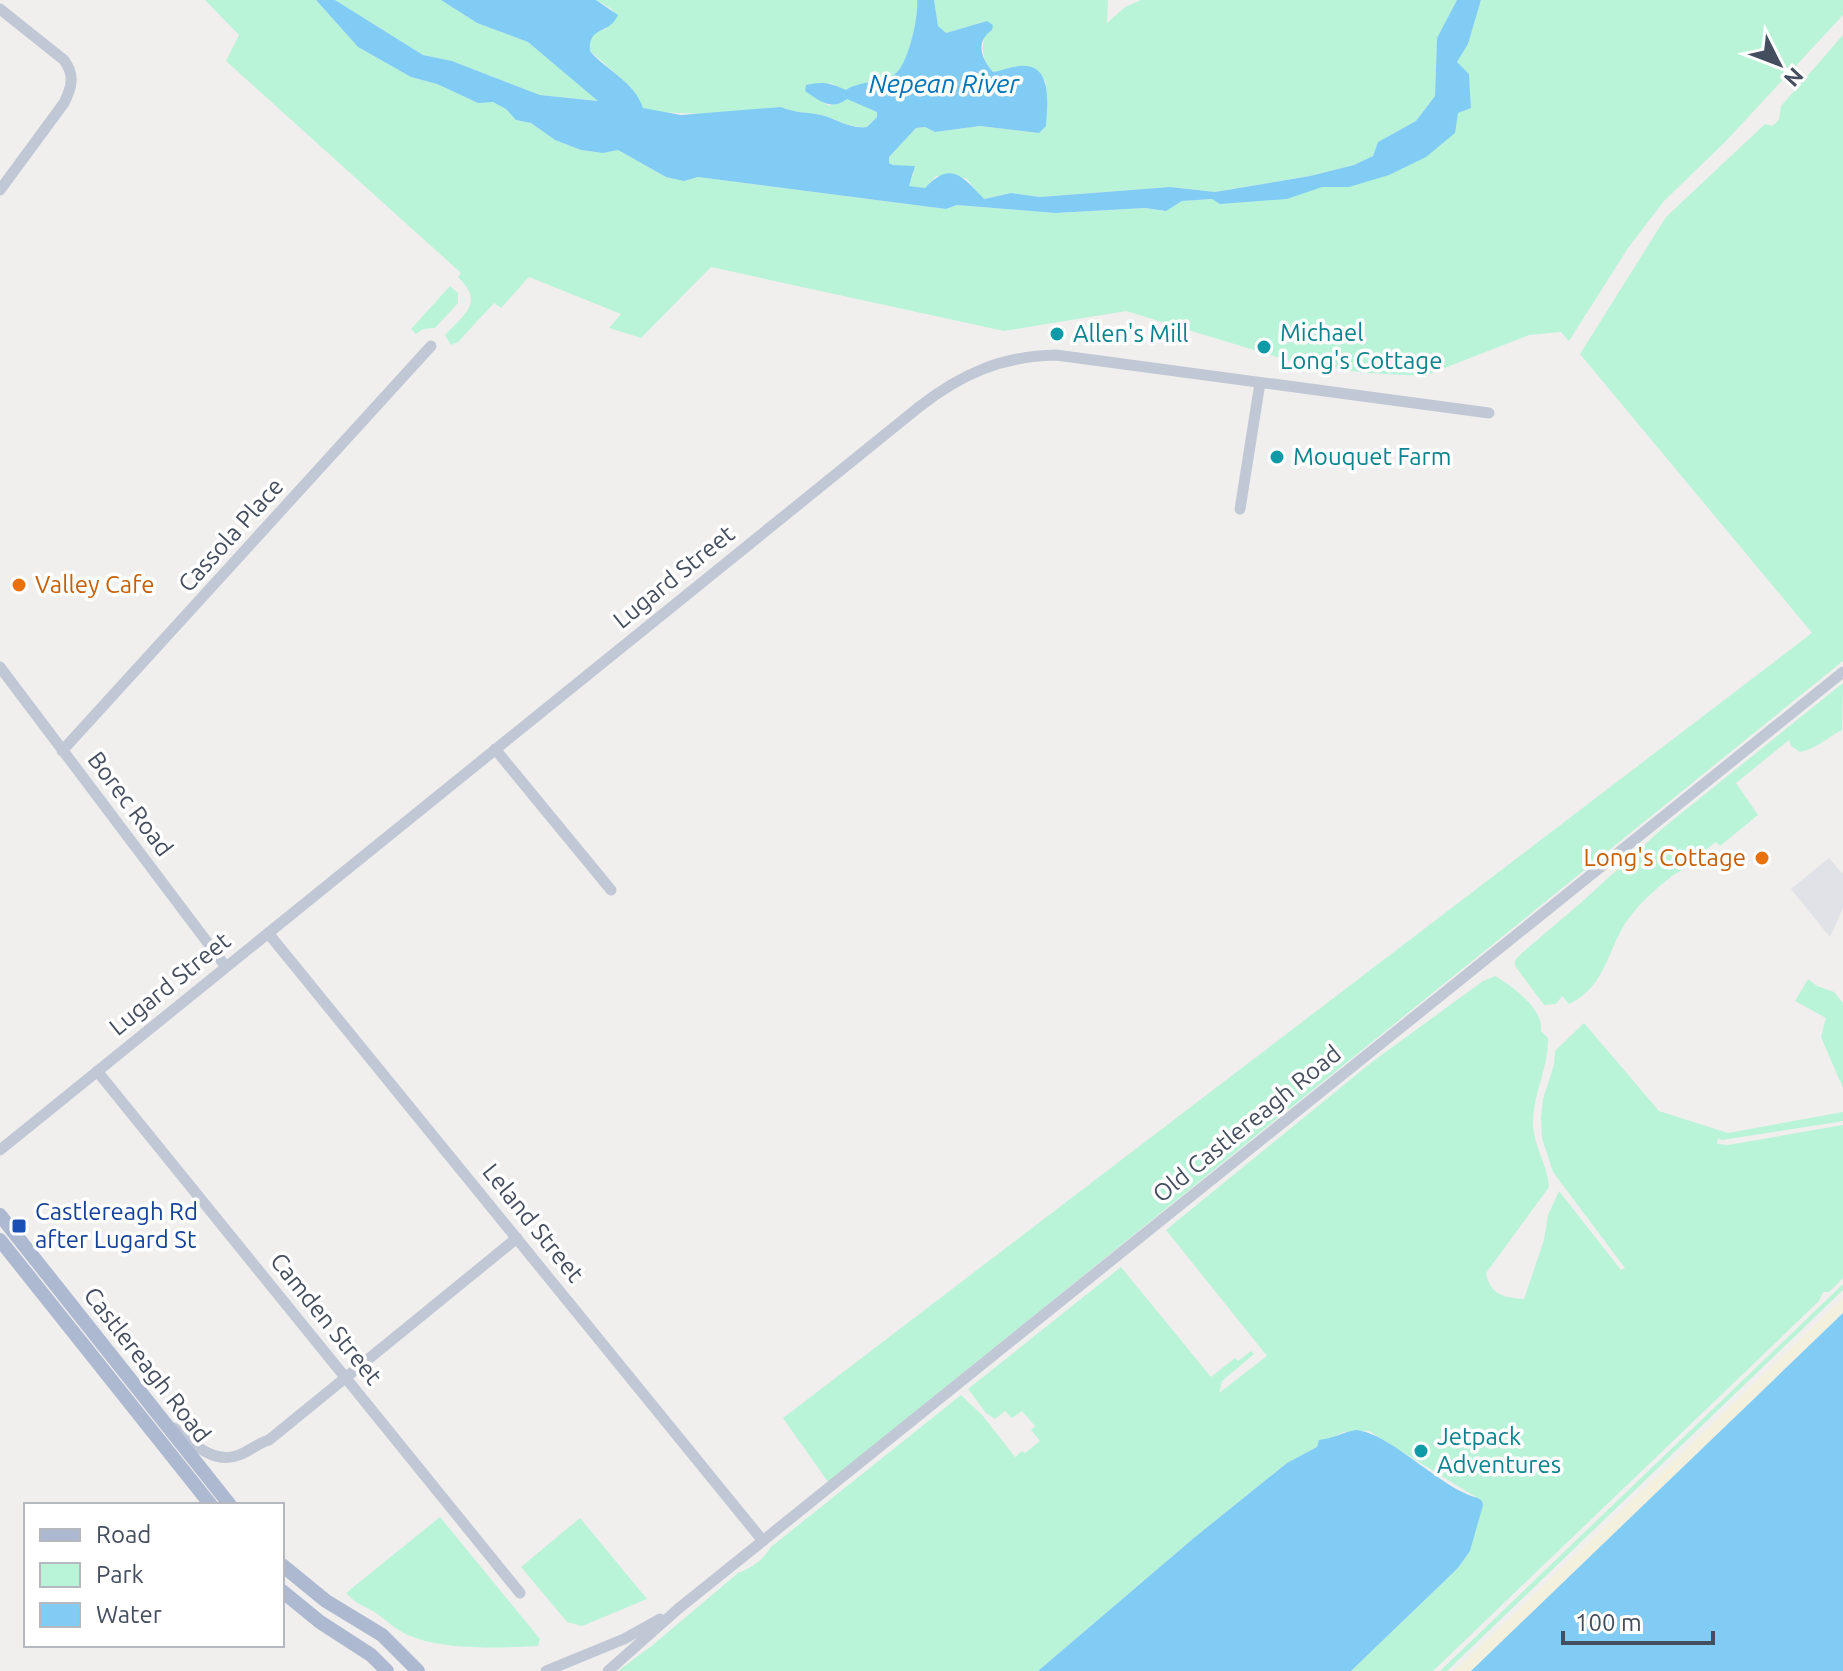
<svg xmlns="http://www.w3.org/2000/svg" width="1843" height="1671" font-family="Ubuntu,sans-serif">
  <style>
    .airport { fill: #e0e2e7 }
    .green { fill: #b9f3d8 }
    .sand { fill: #f4f0de }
    .water { fill: #81ccf4 }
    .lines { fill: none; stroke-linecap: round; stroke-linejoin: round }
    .minor { stroke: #c1c8d5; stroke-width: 11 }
    .major { stroke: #acb9d0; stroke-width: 14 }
    .culture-dot { fill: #0f9aa8; stroke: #fff; stroke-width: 3 }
    .food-dot { fill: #e8710a; stroke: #fff; stroke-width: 3 }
    .transit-dot { fill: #1a4fb4; stroke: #fff; stroke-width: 3 }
    .labels { text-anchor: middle; stroke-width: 7; stroke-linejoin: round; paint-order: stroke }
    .culture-label { font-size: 24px; fill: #0d838f; stroke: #fff; text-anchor: start }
    .street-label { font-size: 24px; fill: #454e5e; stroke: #fff }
    .food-label { font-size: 24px; fill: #c56008; stroke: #fff; text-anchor: start }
    .transit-label { font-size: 24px; fill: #164399; stroke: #fff; text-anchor: start }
    .water-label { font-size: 26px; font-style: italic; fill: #0075b6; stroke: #fff }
  </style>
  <rect width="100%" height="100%" fill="#f1efee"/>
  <path class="airport" d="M1829,858l14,16v34l-13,29 -39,-48z"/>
  <path class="green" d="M205,0h111l42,47 53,30 26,7 41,19 14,-2 14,8 10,11 15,3 24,17 26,10 22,3 15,-3 48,27 18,4 14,-4 248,32 11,-4 98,8 90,-5 20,3 17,-10 30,-2h75l35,-13 27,1 109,-74 13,-5 -1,-23 -14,-22 12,-19 13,-44h362v15l-118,127 -61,59 -36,47 -59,93 -8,-9 -32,3 -105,41 -57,-3 -67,-9 -174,-53 -122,20 -293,-64 -70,71 -32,-10 12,-14 -92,-37 -28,31 -7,-5 -36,39 -7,3 -6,-10c19,-21 40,-32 13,-58l3,-4 -235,-212 13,-26z
    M335,0h106l36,23 51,19 72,59 -60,-6 -88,-34 -29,-6z
    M596,0h321c2,14 -9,65 -21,74 -10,7 -37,12 -50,17l-15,-8 -25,8 23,15 18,-8 30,14v5l-10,10c-19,1 -29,-8 -46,-12 -14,-3 -26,-2 -40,-8l-73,7 -56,-2 -9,-4 -13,-22 -40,-35 -1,-9 6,-10 11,-3 7,-19z
    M934,0h174l-1,23 18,-16 16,-7h316l-20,38 -2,58 -19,25 -38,21 -5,14 -19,9 -44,11 -95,16 -45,-5 -130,10 -29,-4 -28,6 -17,-21 -30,-2 -11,12 -17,-2 6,-13 -25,-10v-6l27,-29 9,-1 10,5 45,-6 58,7 8,-51c-18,-22 -28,-15 -53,-10 -16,-18 -9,-29 -6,-51l-41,12 -8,-6z
    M1843,35v626l-1015,821 -45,-64 1029,-785 -232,-279 86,-137 99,-93 7,2 7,-6 2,-14z
    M450,286l8,7v10l-23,25 -12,1 -7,5 -5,-5z
    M1843,683l-1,47c-16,8 -24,18 -42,22l-9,-6 -2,-6 -53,43 22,32 -38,31 -4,-4c-9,6 -15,13 -23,21 -5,5 -14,8 -21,13 -14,11 -29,24 -40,38 -25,30 -23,71 -63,90l-7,-8 -6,8 -12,1 -29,-39v-6l8,-8 61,-52 79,-72z
    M1495,976c17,10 49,33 46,55l7,7c1,29 -16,58 -15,87 1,22 15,41 16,62l-63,86c4,22 19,25 38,26l20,-59 4,-25 11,-24 62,79 4,-2 -72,-96 -11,-34 -1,-21 2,-18 11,-34 1,-14 29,-28 75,88 69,22 115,-21v9l-5,1 -116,18 -4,-2 -1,6 11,1 115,-20v153l-14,14h-6l-4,9 -386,370h-82l107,-103 12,-17 12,-50 -113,-70 -26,1 -15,8h-8l-3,7 -30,16 -92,74 -157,134h-420l36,-27 84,-71c15,-6 24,-12 33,-26l190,-152 22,21 32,41 7,-6 3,2 15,-12 -9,-11 4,-4 -13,-15 -10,7 -7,-7 -10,8 -9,-6 -18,-24 153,-122 90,110 24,-19 3,3 13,-10 3,3 -32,27 -3,12 48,-37 -101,-126 206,-168 111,-81z
    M1808,979l9,7 17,6 9,11v85l-22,-51 5,-19 -31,-17z
    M1843,1284v6l-396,381h-7z
    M440,1517l100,122 -2,7c-38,2 -102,5 -136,-14 -11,-6 -20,-16 -31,-22 -10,-5 -17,-8 -25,-17z
    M580,1518l67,81 -65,27 -15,-4 -46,-55z"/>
  <path class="sand" d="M1843,1298v15l-372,358h-17z"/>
  <path class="water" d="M316,0h19l88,55 29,6 88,34 58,6 -70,-59 -51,-19 -36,-23h155l22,15c-8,20 -30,10 -28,36 17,20 45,31 53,57l38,7 100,-8c14,6 26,5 40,8 17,4 27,14 46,12l10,-10v-5l-30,-13c-16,12 -27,2 -42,-8l1,-6c16,-4 25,-2 40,5 15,-10 35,-6 49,-16 13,-9 24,-59 22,-74h17l4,26 8,7 41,-12 6,4 -1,5c-17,12 -11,28 1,42 10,-2 22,-7 32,-6 28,1 22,41 21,60l-7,7 -59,-7 -45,6 -10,-5 -9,1 -27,29v6l4,2 22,1 -6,20 16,2c26,-28 38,-11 59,11l27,-6 29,4 130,-10 45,5 95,-16 44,-11 19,-9 5,-14 38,-21 19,-25 2,-58 20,-38h24l-13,44 -11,18 12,12 2,34 -13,5 -3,20 -29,24 -37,18 -40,12h-27l-35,12 -67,5 -8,-5 -30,2 -16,10 -21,-3 -90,5 -98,-8 -11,4 -248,-32 -14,4 -18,-4 -48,-27 -15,3 -22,-3 -26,-10 -24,-17 -15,-3 -10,-11 -13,-7 -15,1 -41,-19 -26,-7 -53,-30z
    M1843,1313v358h-372z
    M1356,1430c35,3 85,59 122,68l4,3 1,4 -13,46 -12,17 -107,103h-313l157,-134 92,-74 30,-16 2,-7c13,-1 24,-8 37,-10z"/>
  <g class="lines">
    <path class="minor" d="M0,9l64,51c11,15 8,27 0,43l-64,87
      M1240,509l20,-126
      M0,667l226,300
      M495,749l116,141
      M62,751l369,-405
      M268,933l495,608
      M97,1071l423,522
      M0,1150l919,-743c42,-33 83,-51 137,-52l433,58
      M174,1428c18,15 40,37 65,27 11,-4 19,-12 30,-15l248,-202
      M546,1671l78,-32 36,-20
      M608,1671l70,-62 1165,-937"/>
    <path class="major" d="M0,1215l230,290
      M0,1240l211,265
      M282,1565l44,36 56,34 36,36
      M282,1591l38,31 51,33 16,16"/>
  </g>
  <g class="culture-dot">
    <circle cx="1057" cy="334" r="8"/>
    <circle cx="1264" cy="347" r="8"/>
    <circle cx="1277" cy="457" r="8"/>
    <circle cx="1421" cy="1451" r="8"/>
  </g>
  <g class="food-dot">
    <circle cx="19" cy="585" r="8"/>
    <circle cx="1762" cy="858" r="8"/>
  </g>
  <rect class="transit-dot" x="11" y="1218" width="16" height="16" rx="4"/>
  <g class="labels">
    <g class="culture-label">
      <text x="1280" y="341">Michael<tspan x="1280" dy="28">Long's Cottage</tspan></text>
      <text x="1073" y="342">Allen's Mill</text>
      <text x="1293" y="465">Mouquet Farm</text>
      <text x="1437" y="1445">Jetpack<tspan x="1437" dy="28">Adventures</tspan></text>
    </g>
    <g class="street-label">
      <text transform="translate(231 535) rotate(-48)" y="8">Cassola Place</text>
      <text transform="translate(674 577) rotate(-39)" y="8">Lugard Street</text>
      <text transform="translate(130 804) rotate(53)" y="8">Borec Road</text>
      <text transform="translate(170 984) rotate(-39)" y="8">Lugard Street</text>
      <text transform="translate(1247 1124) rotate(-39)" y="8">Old Castlereagh Road</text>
      <text transform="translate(533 1223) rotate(51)" y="8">Leland Street</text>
      <text transform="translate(326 1319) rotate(51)" y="8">Camden Street</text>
      <text transform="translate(147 1365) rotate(52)" y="8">Castlereagh Road</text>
    </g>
    <g class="food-label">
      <text x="35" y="593">Valley Cafe</text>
      <text x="1746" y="866" text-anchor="end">Long's Cottage</text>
    </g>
    <g class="transit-label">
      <text x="35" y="1220">Castlereagh Rd<tspan x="35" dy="28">after Lugard St</tspan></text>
    </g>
    <g class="water-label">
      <text x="944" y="93">Nepean River</text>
    </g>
  </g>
  <rect x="24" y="1503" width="260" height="144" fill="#ffffff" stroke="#b5b8bf" stroke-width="2"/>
  <rect x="40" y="1529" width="40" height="12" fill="#acb9d0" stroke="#b5b8bf" stroke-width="2"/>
  <text x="96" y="1543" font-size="24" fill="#454e5e">Road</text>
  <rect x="40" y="1563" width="40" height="24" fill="#b9f3d8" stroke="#b5b8bf" stroke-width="2"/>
  <text x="96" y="1583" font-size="24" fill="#454e5e">Park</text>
  <rect x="40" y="1603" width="40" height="24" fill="#81ccf4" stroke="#b5b8bf" stroke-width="2"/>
  <text x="96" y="1623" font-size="24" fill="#454e5e">Water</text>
  <g transform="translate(1779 64) rotate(132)" stroke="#ffffff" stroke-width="6" paint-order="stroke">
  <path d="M0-6L14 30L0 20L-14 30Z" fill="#454e5e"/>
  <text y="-12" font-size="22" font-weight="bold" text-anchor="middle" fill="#454e5e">N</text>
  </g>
  <path d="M1563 1631v12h150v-12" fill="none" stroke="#454e5e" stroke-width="4"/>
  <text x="1575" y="1631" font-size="24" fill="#454e5e" stroke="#ffffff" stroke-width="6" paint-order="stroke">100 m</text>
</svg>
